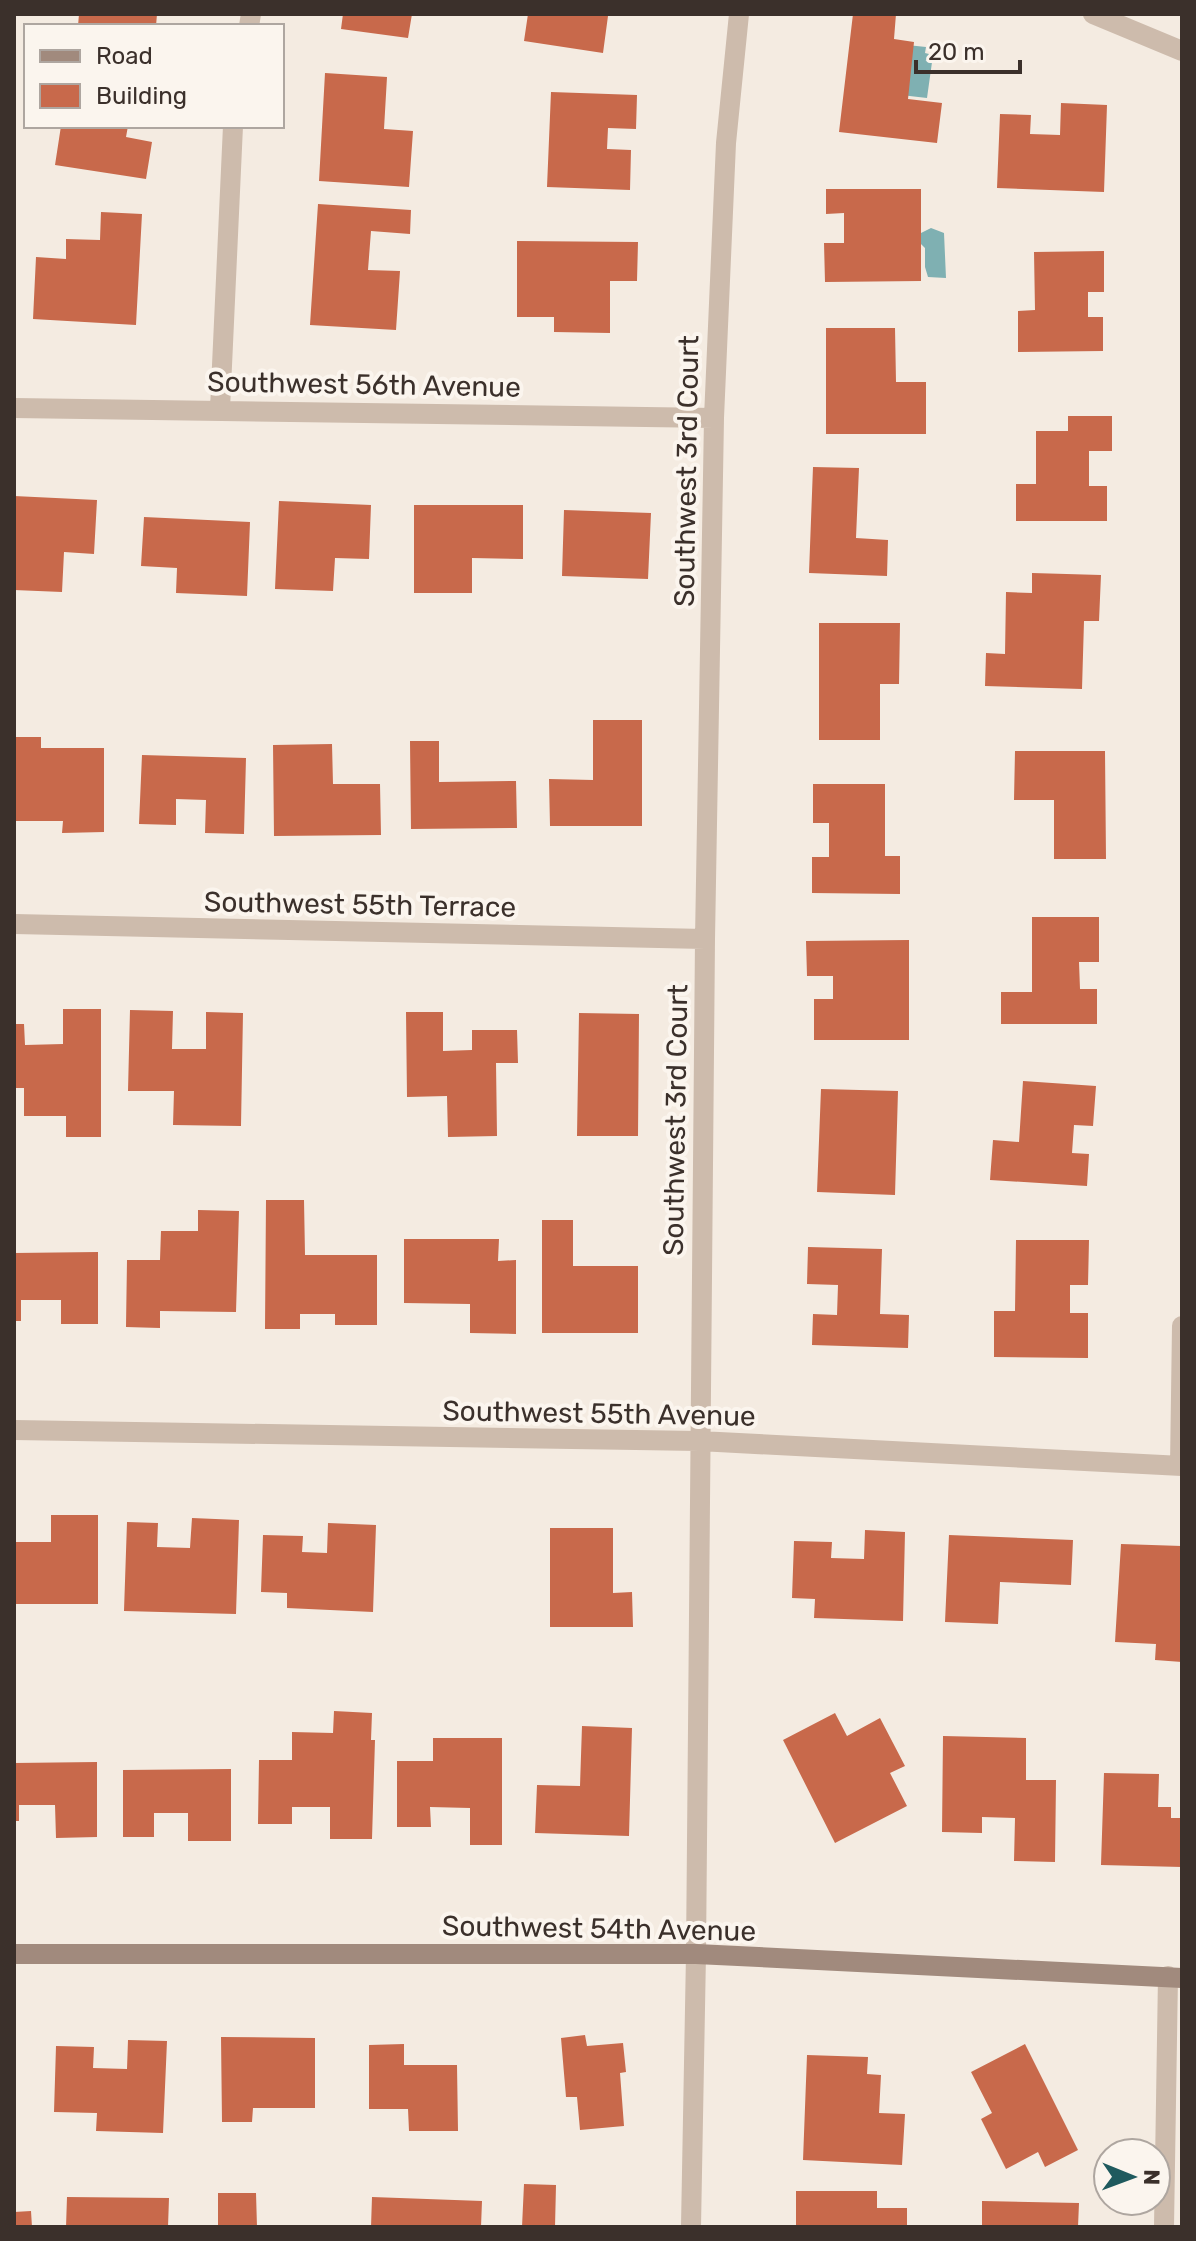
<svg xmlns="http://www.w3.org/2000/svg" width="1196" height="2241" font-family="Rubik,sans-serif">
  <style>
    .water { fill: #7fb0b2 }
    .building { fill: #c8694b }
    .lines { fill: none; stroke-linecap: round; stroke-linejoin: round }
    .street { stroke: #cdbbac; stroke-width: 20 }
    .secondary { stroke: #a18a7d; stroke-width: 20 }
    .labels { text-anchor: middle; stroke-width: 8; stroke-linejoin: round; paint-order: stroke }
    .street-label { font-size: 28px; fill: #3b302b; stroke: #fbf5ee }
  </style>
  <rect width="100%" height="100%" fill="#f4ebe1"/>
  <path class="water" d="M907,45l19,2 -1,6 8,2 -6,43 -26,-3z
    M931,228l13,5 2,45 -18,-1 -3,-10v-19l-6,-6v-8z"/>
  <path class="building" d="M79,14h78l-1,12h-78z
    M343,14h69l-4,24 -67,-9z
    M528,14l80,2 -5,37 -79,-12z
    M853,14h43l-2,25 20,3 -6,57 34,4 -5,40 -98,-11z
    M325,73l62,4 -3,52 29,2 -4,56 -90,-6z
    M551,92l86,3 -1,34 -28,-1 -1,21 24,1 -1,40 -83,-3z
    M1061,103l46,2 -3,87 -107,-4 3,-74 31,1 -1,19 30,1z
    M61,126h67l-2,11 26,5 -6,37 -91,-14z
    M826,189h95v92l-96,1 -1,-39h20v-30l-18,1z
    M318,204l93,6 -1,24 -39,-3 -3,39 32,1 -4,59 -86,-5z
    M101,212l41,2 -6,111 -103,-6 3,-62 30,2v-20l34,1z
    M517,241l121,1 -1,39h-27v52l-56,-1v-15h-37z
    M1104,251v41h-16v25h15v34l-85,1v-41l17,-1 -1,-58z
    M826,328h69l1,54h30v52h-100z
    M1068,416h44v35h-23v35h18v35h-91v-37h20v-53h32z
    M813,467l46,1 -3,70 32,2 -1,36 -78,-3z
    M14,496l83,4 -3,54 -30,-2 -2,40 -48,-2z
    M279,501l92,4 -2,54 -34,-1 -2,33 -58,-2z
    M414,505h109v54l-51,-1v35h-58z
    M564,510l87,3 -3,66 -86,-3z
    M144,517l106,5 -3,74 -71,-3 1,-25 -36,-2z
    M1032,573l69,2 -2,46h-15l-2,68 -97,-3 1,-33 19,1 1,-62 26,1z
    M819,623h81l-1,61h-19v56h-61z
    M593,720h49v106h-92l-1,-47 44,1z
    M14,737h27v11h63v84l-42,1 1,-12h-49z
    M410,741h29v41l77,-1 1,47 -106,1z
    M332,744l1,40h47l1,51 -107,1 -1,-91z
    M1015,751h90l1,108h-52v-59h-40z
    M142,755l104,3 -2,76 -39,-1 1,-33 -30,-1v26l-37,-1z
    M813,784h72v72h15v38l-88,-1v-36h17v-34h-16z
    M1032,917h67v45h-20l1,27h17v35h-96v-32h31z
    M909,940v100h-95v-41h19v-23h-26l-1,-35z
    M63,1009h38v128h-35v-21h-42v-28h-10v-64h10l1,21 38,-1z
    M130,1010l43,1 -1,38h34v-37l37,1 -2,113 -68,-1 1,-34h-46z
    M406,1012h37v39l29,-1v-20h45l1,33h-22l1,73 -49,1 -1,-41 -40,1z
    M579,1013l60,1 -1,122h-61z
    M1023,1081l73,5 -3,40 -19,-1 -2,28 17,1 -2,32 -97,-6 3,-40 26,2z
    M821,1089l77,2 -3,104 -78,-3z
    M266,1200h38l1,55h72v70h-42v-11h-35v15h-35z
    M198,1210l41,1 -3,101 -76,-1v17l-34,-1 1,-67h33l1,-29h37z
    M542,1220h31v46h65v67h-96z
    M404,1239h95l-1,22 18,-1v74l-46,-1v-29l-66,-1z
    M1016,1240h73l-1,45h-18v28h18v45l-94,-1v-46h21z
    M808,1247l74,2 -2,65 29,1 -1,33 -96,-3 1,-31 24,1 1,-30 -31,-1z
    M98,1252v72h-37v-24h-40v21h-7v-68z
    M51,1515h47v89h-84v-62h37z
    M192,1518l47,2 -3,94 -112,-3 3,-89 31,1 -1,24 33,1z
    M328,1523l48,2 -3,87 -86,-4v-15l-26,-1 2,-57 40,1 -1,16 25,1z
    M550,1528h63v65l19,-1 1,35h-83z
    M865,1530l40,2 -2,89 -89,-3 1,-19 -23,-1 2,-57 38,1 -1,16 33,1z
    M949,1535l124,5 -2,45 -71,-3 -2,42 -53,-2z
    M1121,1544l61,2v116l-27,-2 1,-16 -41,-2z
    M334,1711l38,2 -1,27h4l-3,99h-42v-32h-38v17h-34l1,-64h33v-28l41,1z
    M835,1713l12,23 33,-18 25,48 -15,7 17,33 -72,37 -52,-103z
    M582,1726l50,2 -3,108 -94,-3 2,-48 43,1z
    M943,1736l83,2v42h30l-1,82 -41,-1 1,-43 -33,-1v16l-40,-1z
    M433,1738h69v107h-32v-37l-40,-1 1,20h-34v-66h36z
    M97,1762v75l-41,1 -1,-33h-36v16h-5v-58z
    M231,1769v72h-43v-28h-34v24h-31v-67z
    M1104,1773l55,1 -1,33h13v11h11v49l-81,-2z
    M585,2035l2,11 36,-3 3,29 -6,1 4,53 -44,4 -3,-33h-11l-5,-59z
    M221,2037l94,1v70h-62l-1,14h-30z
    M128,2040l39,1 -4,92 -67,-2 1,-18 -43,-1 2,-66 38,1 -1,21 34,1z
    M404,2044v21h53l1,66h-49l-1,-22h-39v-64z
    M1025,2044l53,106 -33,17 -7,-15 -32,17 -25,-50 11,-6 -21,-41z
    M807,2055l61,2 -1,17 14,1 -2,38 26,1 -3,51 -99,-5z
    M524,2184l32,1 -1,42h-33z
    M796,2191h81v17h30v19h-111z
    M218,2193h38l1,34h-39z
    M67,2197l102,1 -1,29h-102z
    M372,2197l110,4 -1,26h-110z
    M982,2201l97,2 -1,24h-96z
    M31,2211l1,16h-18v-15z"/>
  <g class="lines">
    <path class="street" d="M1093,14l89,37
      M249,26l2,-12
      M14,408l700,10
      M220,409l13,-283
      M14,924l691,15
      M14,1430l685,11 483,25
      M1180,1466l2,-140
      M691,2227l5,-273 9,-1015 9,-521 12,-275 13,-129
      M1164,2227l4,-251"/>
    <path class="secondary" d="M14,1954h682l486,24"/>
  </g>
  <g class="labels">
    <g class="street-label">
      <text transform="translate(364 384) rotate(1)" y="10">Southwest 56th Avenue</text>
      <text transform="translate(686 471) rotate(-89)" y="10">Southwest 3rd Court</text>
      <text transform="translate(360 904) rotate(1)" y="10">Southwest 55th Terrace</text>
      <text transform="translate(675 1120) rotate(-89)" y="10">Southwest 3rd Court</text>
      <text transform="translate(599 1413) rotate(1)" y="10">Southwest 55th Avenue</text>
      <text transform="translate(599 1928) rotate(1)" y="10">Southwest 54th Avenue</text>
    </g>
  </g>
  <rect width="1196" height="2241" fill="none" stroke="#3b302b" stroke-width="32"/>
  <rect x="24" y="24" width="260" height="104" fill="#fbf5ee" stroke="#aea6a0" stroke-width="2"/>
  <rect x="40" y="50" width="40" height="12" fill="#a18a7d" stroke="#aea6a0" stroke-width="2"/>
  <text x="96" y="64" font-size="24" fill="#3b302b">Road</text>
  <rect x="40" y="84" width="40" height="24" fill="#c8694b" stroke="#aea6a0" stroke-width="2"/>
  <text x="96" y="104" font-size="24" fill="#3b302b">Building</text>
  <g transform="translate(1132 2177) rotate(91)"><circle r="38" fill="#fbf5ee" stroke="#aea6a0" stroke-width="2"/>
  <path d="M0-6L14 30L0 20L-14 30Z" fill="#1f5a5e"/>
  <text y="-12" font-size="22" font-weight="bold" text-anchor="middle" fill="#3b302b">N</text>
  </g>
  <path d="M916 60v12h104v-12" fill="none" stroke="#3b302b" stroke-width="4"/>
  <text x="928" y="60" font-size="24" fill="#3b302b" stroke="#fbf5ee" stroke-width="6" paint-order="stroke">20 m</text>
</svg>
